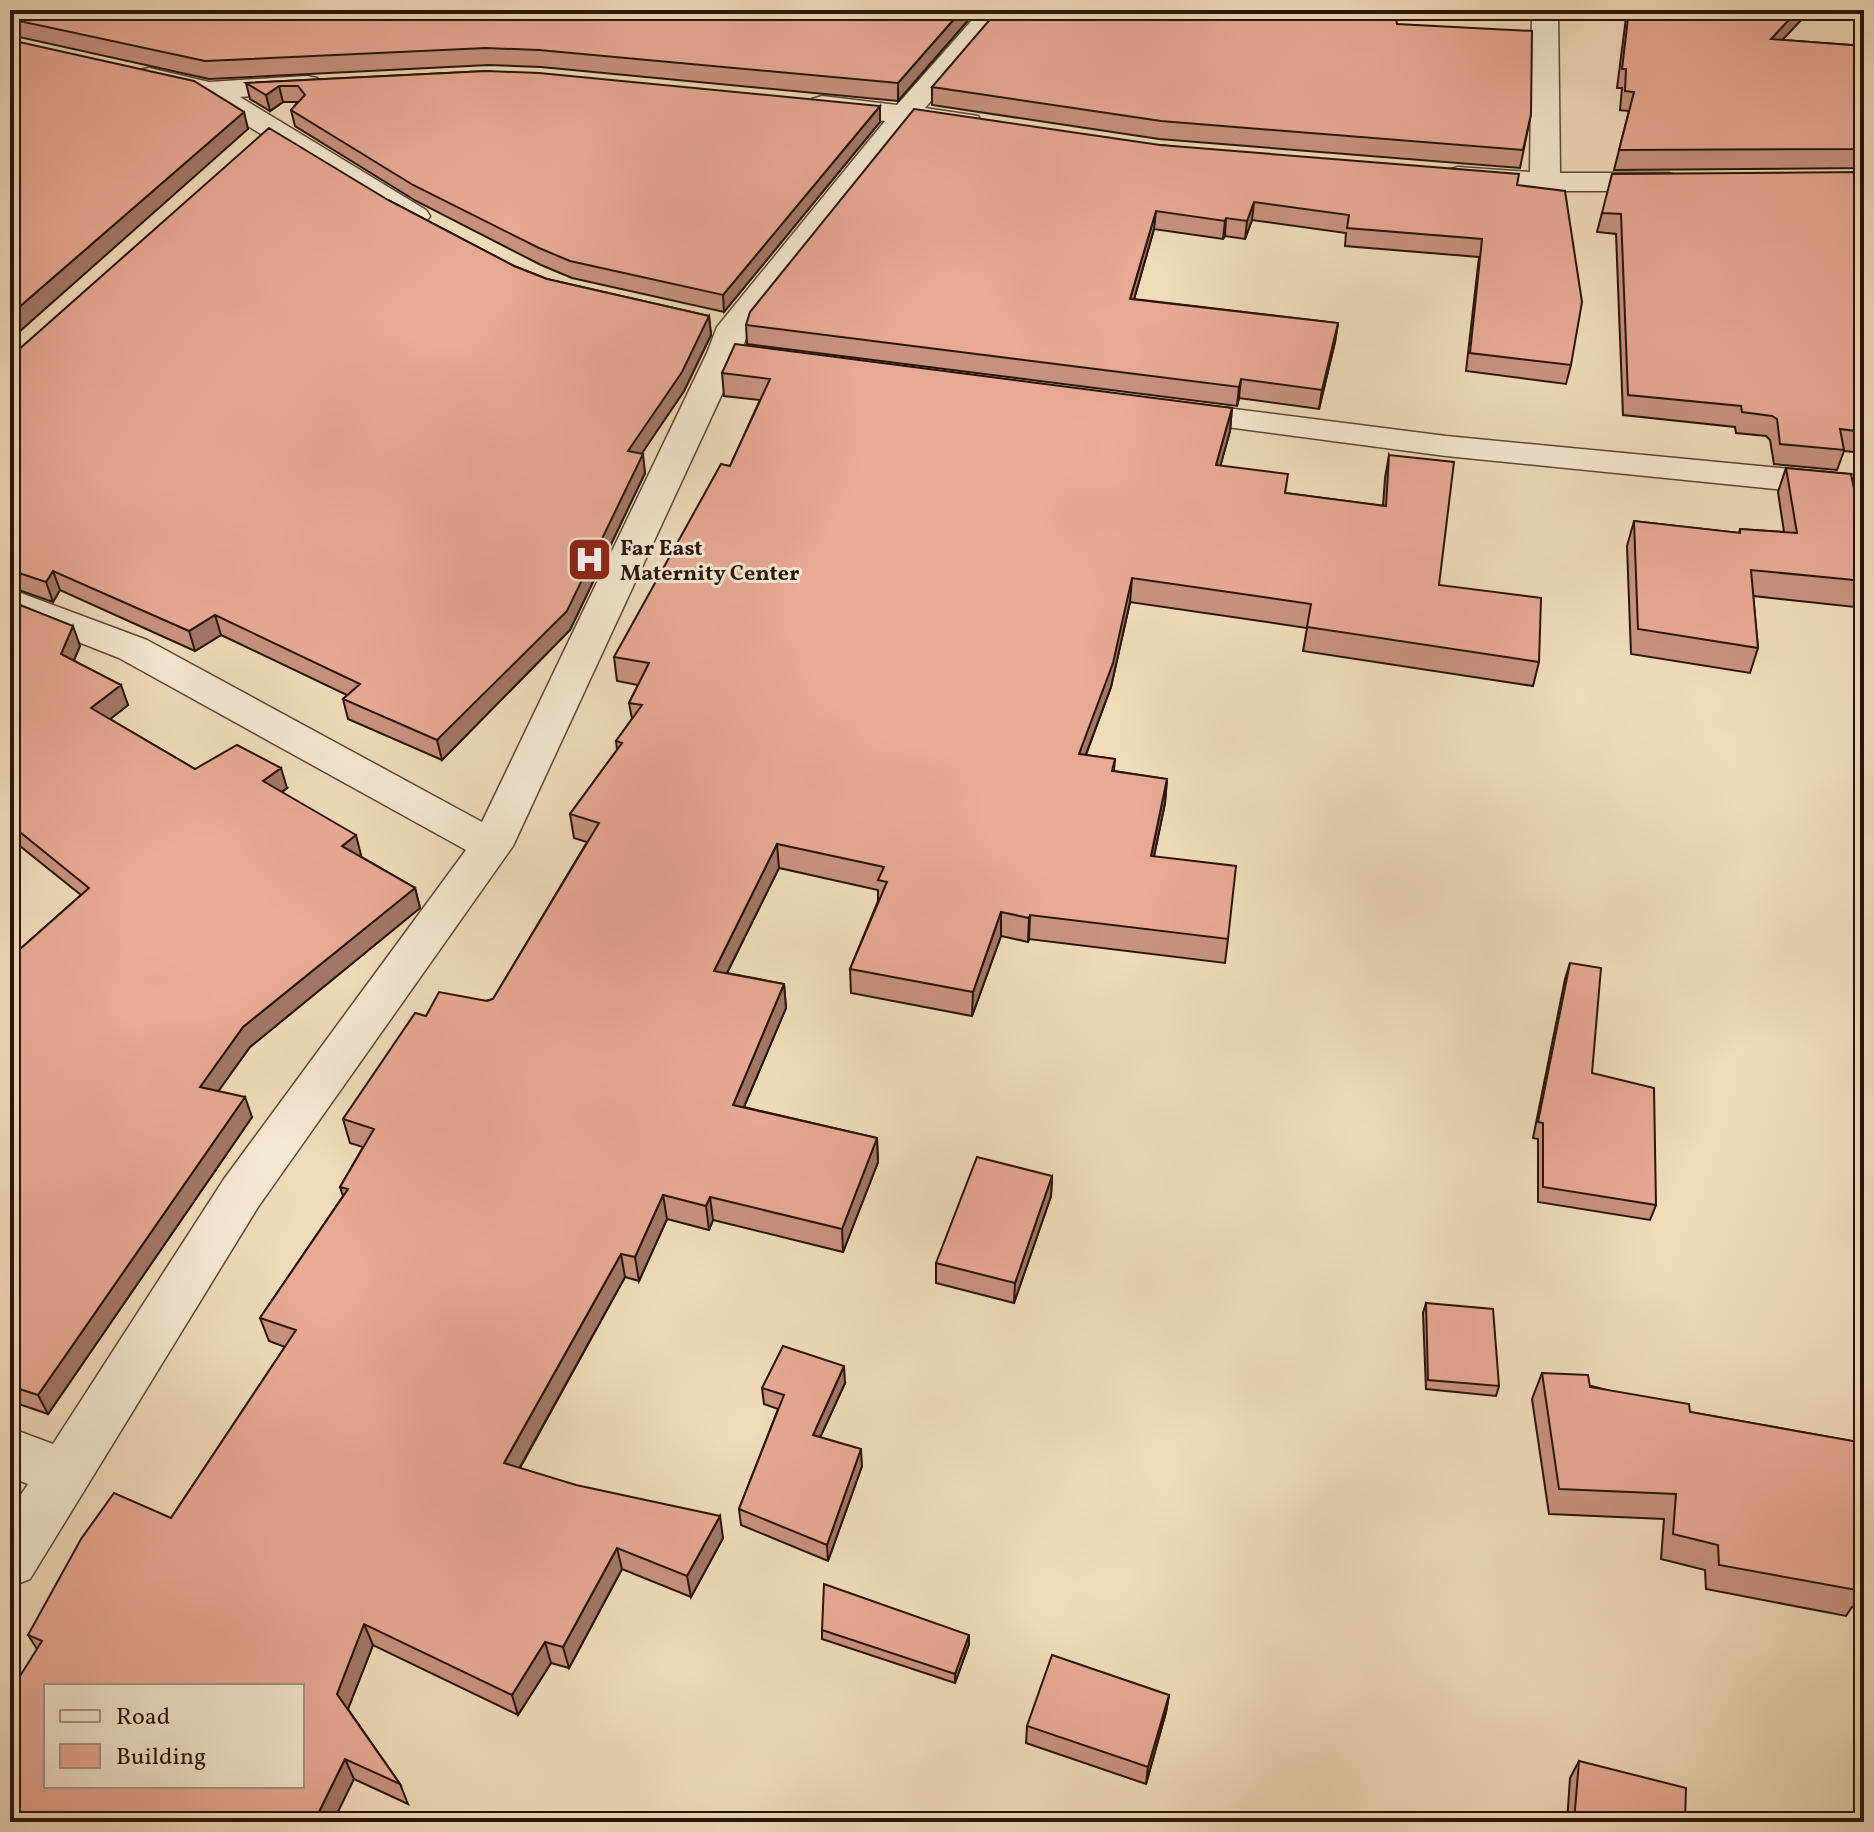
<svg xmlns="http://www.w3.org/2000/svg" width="1874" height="1832" font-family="Vollkorn,serif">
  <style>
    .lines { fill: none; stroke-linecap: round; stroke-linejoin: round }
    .minor-casing { stroke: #5c4636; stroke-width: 3 }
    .minor { fill: #f5e8d2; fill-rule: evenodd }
    .wall { fill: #c89280; stroke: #2a140a; stroke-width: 2 }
    .shaded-wall { fill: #a27768; stroke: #2a140a; stroke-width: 2 }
    .building { fill: #e8aa95; stroke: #2a140a; stroke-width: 2; fill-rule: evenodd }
    .labels { text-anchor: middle; stroke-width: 6; stroke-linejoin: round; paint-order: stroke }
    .poi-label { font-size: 22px; font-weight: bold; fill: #2a140a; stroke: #f5e8d2; text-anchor: start }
  </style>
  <rect width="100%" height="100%" fill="#f0dbba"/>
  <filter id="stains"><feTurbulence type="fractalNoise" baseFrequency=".0025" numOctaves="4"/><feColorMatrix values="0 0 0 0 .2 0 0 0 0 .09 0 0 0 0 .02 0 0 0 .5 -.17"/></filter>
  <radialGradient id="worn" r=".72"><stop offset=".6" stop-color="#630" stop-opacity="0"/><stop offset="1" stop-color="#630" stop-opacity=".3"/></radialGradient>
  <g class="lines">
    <defs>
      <path id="minor" d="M981,10h27l-83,98 53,8 4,6 -4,6 -10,3 -56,-7 -163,205 -8,24 -228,493 -255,361 -228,372 -20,8v-76l18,-27 -18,-7v-49l43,16 171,-265 242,-329 -347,-192 -109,-43v-26l137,51 335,182 225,-469 10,-26 168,-206 -63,-7 -10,-3 -4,-6 4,-6 10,-3 75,9z
        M1532,10h26l2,163h109l11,3 4,6 -4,6 -11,3h-124l-98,-9 -4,-6 4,-6 11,-3 72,5z
        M149,68l60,14 98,-6 10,2 4,6 -4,6 -10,2 -67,5 186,113 4,6 -4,6 -11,3 -11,-3 -205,-126 -60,-14 -4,-6 4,-6z
        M1171,401l275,35 418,40v22l-418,-42 -287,-38 -5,-7 5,-7z"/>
    </defs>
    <use href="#minor" class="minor-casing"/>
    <use href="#minor" class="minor"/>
  </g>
  <path class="wall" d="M10,10h967l-79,91 -357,-34 -52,-2 -280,14 -199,-44z
    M1627,10h180l-2,6 -23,24 82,6v122l-250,2 15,-59 -9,-1 2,-22h-5z
    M1339,17l58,7 134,90 -11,54 -361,-29 -227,-34v-18z
    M487,71l393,51 -156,190 -152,-34 -31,-13 -125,-64 -121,-75 -4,-16 7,-8h-15l-13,9 -20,-12 -4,-16z
    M1160,145l357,40 54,180 -5,19 -100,-13 13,-114 -134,-11 1,-13 -94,-13 -7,19 -20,-3 -2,3 -69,-10 -20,70 204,24 -3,19 -16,67 -80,-11 -2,8 -490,-62 -1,-19z
    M1864,172v281l-20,-2 -7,19 -63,-6 -4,-24 -4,-4 -30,-3 -1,-6 -112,-12 -7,-181 -19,-2 5,-19z
    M388,200l126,66 33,13 162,37 2,19 -27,56 -43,63 4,19 -75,157 -128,130 -94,-41 -5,-20 4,-4 -126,-60 -26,16 -135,-61 -7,12 -43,-15v-234l7,-2z
    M722,373l510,35 -2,23 -10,35 66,27 97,13 2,-28 4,-23 50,130 100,77 -6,24 -230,-35 4,-23 -177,-26 -19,85 -25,68 29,4 -1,12 53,8 -2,24 -11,53 74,83 -3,24 -196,-24 -1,3 -27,-6 -29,80 -121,-23 -1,-24 28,-68v-11l-99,-22 -52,105 57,11 2,24 -42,99 133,31 1,24 -35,90 -130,-32 -4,10 -42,-11 -28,62 -14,-4 -105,191 203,70 -32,59 -69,-28 -53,99 -18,-5 -33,52 -145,-70 -25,64 52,75 8,20 -54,-25 -317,-130 -9,-14 143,-117 114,-171 -16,-6 -9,-23 83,-122 -3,-9 23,-40 -13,-4 -7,-24 83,-103 67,-17 94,-157 -13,-4 -4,-24 47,-64 -1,-9 16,-22 -3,-16 9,-18 -21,-4 -3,-24 116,-191 30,-66 -36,-4z
    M1786,468l78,69v71l-111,-12 5,52 -8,25 -119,-19 -4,-108 7,-25 105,12 1,-4 44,3 -6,-40z
    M10,601l70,45 -6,14 54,45 -18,14 85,50 92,19 -5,4 79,63 -1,1 55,32 5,20 -170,139 -32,44 34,26 -204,297 -38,-13v-443l71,-63 -71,-57z
    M1570,963l22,110 64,132 -6,15 -112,-18v-63l-5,-1 32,-159z
    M1052,1176l-1,20 -37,107 -78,-20v-20z
    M1426,1303l73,83 -3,10 -70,-7 -3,-76z
    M1542,1373l148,39 174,31v167l-12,-3 -6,9 -140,-27 -1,-19 -44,-11 3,-40 -115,-5 -17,-115z
    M845,1383l-25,54 42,29 -34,95 -87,-36 -2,-16 39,-100 -14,-5 -2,-16z
    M822,1630l147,14 -14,39 -133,-44z
    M1169,1695l-3,17 -20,72 -120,-41 1,-17z
    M1579,1761l106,61h-118l3,-44z"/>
  <path class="shaded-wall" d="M962,10h15l-79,91v-18z
    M1338,10h4l-9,24 2,-17z
    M1798,10h9l-2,6 -40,42 6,-19z
    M279,86l4,16 -13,9 -4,-16z
    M880,106v16l-156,190 -1,-17z
    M244,112l4,17 -238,211v-25z
    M1254,202l-2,18 -7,19 2,-18z
    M1156,211l-2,18 -25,88 1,-18z
    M1226,218l-1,18 -2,3 2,-18z
    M709,316l2,19 -27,56 -54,80 -2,-20z
    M1338,323l-3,19 -16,67 3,-19z
    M1241,379l-2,19 -2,8 2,-19z
    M1232,408l-2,23 -16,58 2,-24z
    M643,454l2,19 -75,157 -128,130 -5,-20z
    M53,571l7,19 -7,12 -7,-20z
    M1132,578l-2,24 -19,85 -34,91 2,-24z
    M215,615l6,20 -26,16 -6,-20z
    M73,626l7,20 -12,28 -7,-20z
    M121,685l7,20 -29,23 -8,-20z
    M281,768l6,20 -18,13 -6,-20z
    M1167,779l-2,24 -16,77 2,-24z
    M356,835l5,20 -14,10 -5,-19z
    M777,844l2,24 -63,127 -2,-24z
    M415,888l5,20 -170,139 -43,60 -7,-20 43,-60z
    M1001,912v24l-29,80 1,-24z
    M1030,915l-1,24 -1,3 1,-24z
    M784,984l2,24 -51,120 -2,-23z
    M245,1097l7,20 -204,297 -10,-19z
    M877,1138l1,24 -35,90 -1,-23z
    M1052,1176l-1,20 -37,107 1,-20z
    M663,1195l4,24 -28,62 -4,-24z
    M710,1197l3,23 -4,10 -3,-24z
    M621,1254l4,23 -115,208 -6,-22z
    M844,1366l1,17 -31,68 -1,-16z
    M861,1449l1,17 -34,95 -1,-16z
    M720,1516l3,22 -32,59 -4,-21z
    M617,1548l5,21 -53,99 -6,-21z
    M364,1624l9,21 -27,69 -9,-20z
    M969,1635v9l-14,39v-9z
    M545,1642l6,21 -33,52 -6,-20z
    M1169,1695l-3,17 -20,72 2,-17z
    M345,1759l9,20 -21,43h-19z"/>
  <path class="building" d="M10,10h952l-64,73 -359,-33 -53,-2 -281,13 -195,-42z
    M998,10h340l-3,7 61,1 1,6 135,7 -1,83 -8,36 -362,-29 -229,-34z
    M1629,10h169l-27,29 93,7v103l-245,1 15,-58 -9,-1 1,-22h-4z
    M10,40l184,41 50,31 -234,203z
    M487,71l52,2 341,33 -157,189 -153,-34 -31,-13 -126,-63 -122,-75 14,-15 -7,-9h-19l-13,9 -20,-12z
    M914,109l246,36 359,29 -2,11 48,6 17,111 -11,63 -101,-12 12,-114 -135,-11 2,-13 -95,-13 -7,19 -21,-3 -1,3 -69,-10 -26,88 208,24 -16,67 -81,-11 -2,8 -493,-62 4,-13z
    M269,128l119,72 126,66 33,13 162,37 -27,56 -54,79 15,3 -76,157 -130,129 -94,-41 17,-15 -145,-69 -26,16 -136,-60 -7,11 -36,-12v-217l7,-2z
    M1864,172v260l-24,-3 4,21 -64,-6 -3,-25 -5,-3 -30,-4 -1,-6 -113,-11 -7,-181 -19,-1 10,-39z
    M735,344l497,64 -16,57 72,9 -3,19 101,13 3,-51 65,7 -15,123 102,13 -2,64 -232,-35 4,-23 -179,-26 -19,85 -34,91 36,5 -3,12 55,8 -16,77 85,10 -8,73 -198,-24 -1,3 -28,-6 -28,80 -123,-23 37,-87 -9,-2 6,-13 -107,-23 -63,127 70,13 -51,121 144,33 -35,91 -132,-32 -4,9 -43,-11 -28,62 -14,-3 -117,209 72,22 144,31 -33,60 -70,-28 -54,99 -18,-5 -33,53 -148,-71 -27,70 63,90 -55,-25 -31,63h-304v-130l32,-51 -14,-6 53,-96 33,-46 57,25 125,-188 -36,-12 88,-129 -8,-2 34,-58 -31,-10 72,-106 11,3 13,-24 48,9 6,-2 106,-176 -29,-9 52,-71 -6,-2 26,-36 -13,-2 20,-40 -35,-6 107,-193 9,2 40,-87 -48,-6zM46,1686h256v100h-256z
    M1786,468l65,6 13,63v44l-113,-11 7,78 -120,-19 -4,-108 106,12v-4l57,4z
    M10,601l63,25 -12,28 60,31 -30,23 104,61 42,-24 44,23 -18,13 93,54 -14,11 73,42 -172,139 -43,60 45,10 -207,298 -28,-9v-428l79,-70 -79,-64z
    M1570,963l31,5 -9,105 62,15 2,117 -113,-18v-64l-5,-1z
    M977,1157l75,19 -37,107 -79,-20z
    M1426,1303l67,6 6,77 -71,-6z
    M783,1346l61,20 -31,69 48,14 -34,96 -88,-36 45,-114 -22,-7z
    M1542,1373l46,2 2,12 99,17 1,8 174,31v138l-3,-1 1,11 -143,-26 -1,-20 -45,-11 3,-40 -117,-5z
    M824,1584l145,51 -14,39 -133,-44z
    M1052,1655l117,40 -21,72 -121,-41z
    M1579,1761l107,27 -1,34h-111z"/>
  <defs>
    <symbol id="hospital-square" viewBox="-11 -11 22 22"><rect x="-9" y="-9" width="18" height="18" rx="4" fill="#8f2418" stroke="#f5e8d2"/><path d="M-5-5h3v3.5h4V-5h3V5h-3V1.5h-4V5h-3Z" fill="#fff"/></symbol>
  </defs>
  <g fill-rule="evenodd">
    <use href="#hospital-square" x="564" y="534" width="51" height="51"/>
  </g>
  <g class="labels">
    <g class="poi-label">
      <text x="620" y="555">Far East<tspan x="620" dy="25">Maternity Center</tspan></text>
    </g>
  </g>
  <rect width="1874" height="1832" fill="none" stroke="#f0dbba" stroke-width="40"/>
  <rect x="12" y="12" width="1850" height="1808" fill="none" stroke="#2a140a" stroke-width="4"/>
  <rect x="20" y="20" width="1834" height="1792" fill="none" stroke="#2a140a" stroke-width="2"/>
  <rect x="44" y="1684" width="260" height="104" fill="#f5e8d2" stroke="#a49382" stroke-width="2"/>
  <rect x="60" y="1710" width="40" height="12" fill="#f5e8d2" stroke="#a49382" stroke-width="2"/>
  <text x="116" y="1724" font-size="24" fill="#2a140a">Road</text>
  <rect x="60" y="1744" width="40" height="24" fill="#e8aa95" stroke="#a49382" stroke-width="2"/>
  <text x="116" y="1764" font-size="24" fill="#2a140a">Building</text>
  <rect width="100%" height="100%" filter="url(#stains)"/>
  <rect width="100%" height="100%" fill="url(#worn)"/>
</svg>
